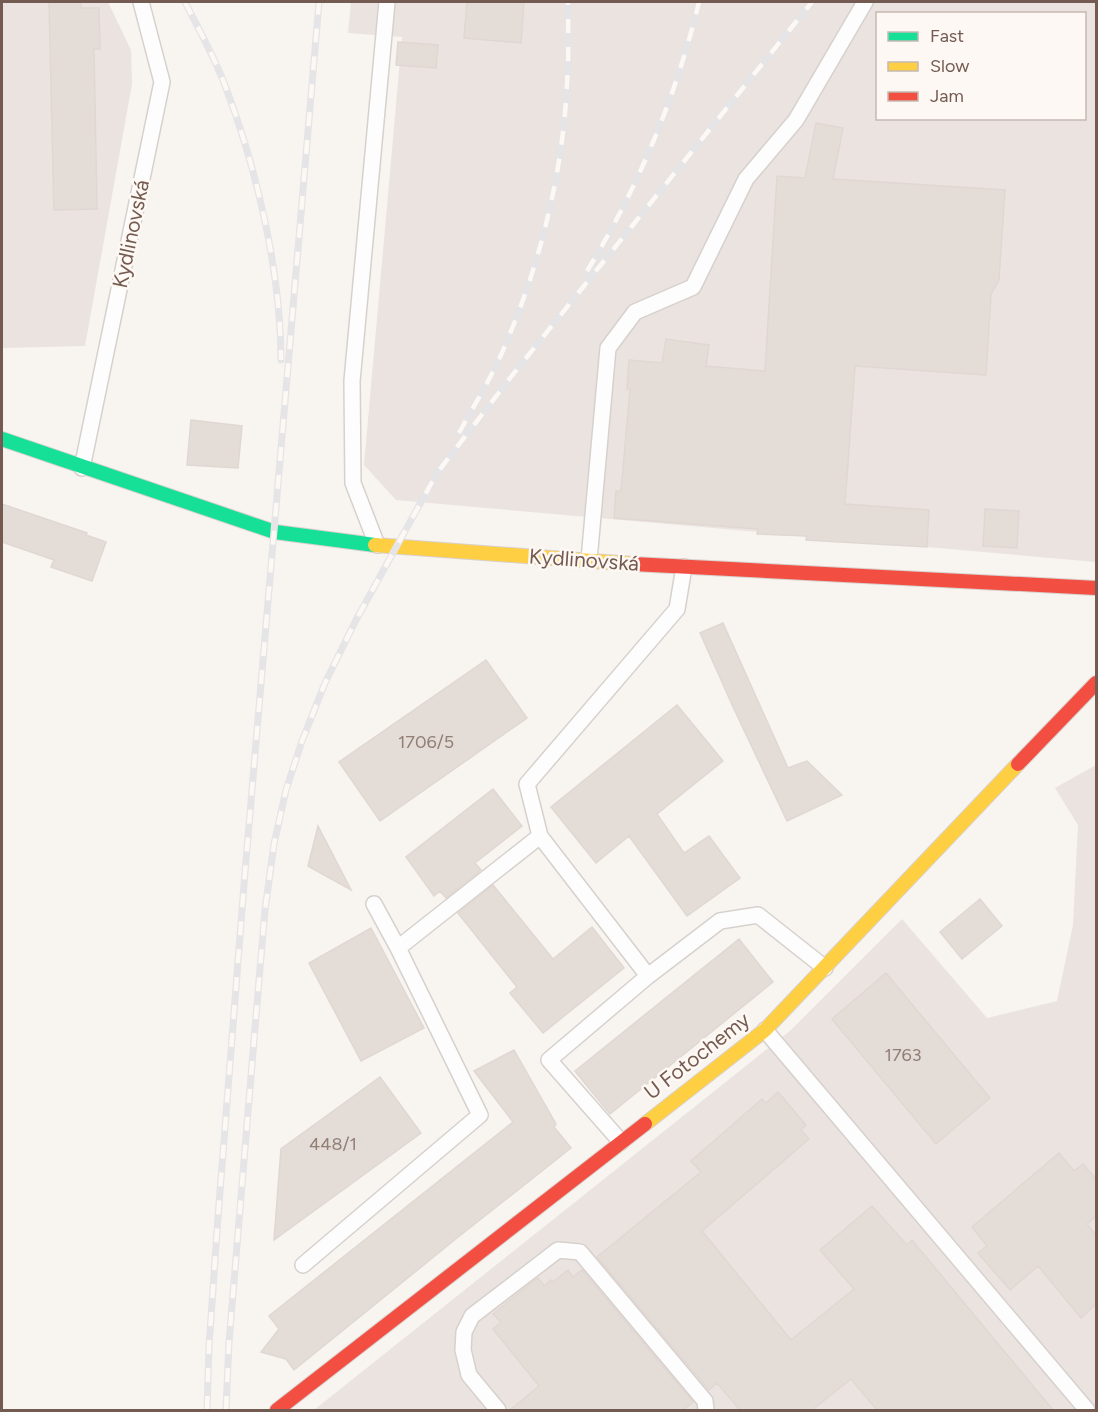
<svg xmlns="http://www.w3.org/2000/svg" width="1098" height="1412" font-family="Figtree,sans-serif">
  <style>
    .industrial { fill: #eae3df; fill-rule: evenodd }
    .building { fill: #e4ddd7; stroke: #e0d7d3; stroke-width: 1.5 }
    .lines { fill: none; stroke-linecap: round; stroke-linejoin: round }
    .lane-casing { stroke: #d7d1ce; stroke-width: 18 }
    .fast-casing { stroke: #d8d1cd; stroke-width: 16 }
    .slow-casing { stroke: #d8d1cd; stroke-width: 16 }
    .jam-casing { stroke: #d8d1cd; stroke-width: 16 }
    .lane { stroke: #fefdfd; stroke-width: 15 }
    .fast { stroke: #16e098; stroke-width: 14 }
    .slow { stroke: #ffcf43; stroke-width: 14 }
    .jam { stroke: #f24e42; stroke-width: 14 }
    .rail-casing { stroke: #e5e4e6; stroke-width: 7 }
    .rail { stroke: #fdf8f3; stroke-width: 4.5; stroke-dasharray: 14; stroke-linecap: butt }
    .labels { text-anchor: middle; stroke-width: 5; stroke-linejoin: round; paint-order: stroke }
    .number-label { font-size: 18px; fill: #927e75 }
    .street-label { font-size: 21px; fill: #745b51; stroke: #fdf8f3 }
  </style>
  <rect width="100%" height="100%" fill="#f8f4f0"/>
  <path class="industrial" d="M2,2h106l23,48 1,34 -47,262 -83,2z
    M351,2h745v560l-700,-62 -32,-35 38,-428 -54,-4zM878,14h206v104h-206z
    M1096,765v645h-782l477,-380 111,-111 85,99 70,-17 16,-76 5,-100 -23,-37z"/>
  <path class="building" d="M49,2h32v6h18l1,41h-6l3,160 -43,1z
    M467,2h57l-3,41 -57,-5z
    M398,42l40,3 -2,23 -40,-3z
    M816,123l27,5 -10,51 172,11 -6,90 -8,14 -5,81 -131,-9 -10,138 84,6 -2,37 -121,-7 1,-4 -50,-2 1,-5 -144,-11 2,-27h5l9,-102h-3l2,-29 33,3 4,-24 43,6 -3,21 59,5 12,-195 28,2z
    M191,420l51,6 -4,42 -51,-3z
    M2,504l85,29 -1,2 20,7 -14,39 -41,-14 3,-7 -52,-18z
    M985,509l34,2 -2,37 -34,-2z
    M723,623l65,145 19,-7 35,34 -55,26 -53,-112 -34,-76z
    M486,660l41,58 -147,103 -41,-59z
    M677,705l46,56 -66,53 27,39 25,-17 31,42 -53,38 -58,-80 -33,27 -45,-56z
    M493,789l29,37 -47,37 6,7 -35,28 -6,-7 -6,5 -28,-39z
    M318,826l33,64 -43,-24z
    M493,885l60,74 39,-32 32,41 -81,65 -33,-40 7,-6 -59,-74z
    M980,899l22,27 -40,33 -22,-27z
    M371,928l53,100 -63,33 -52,-98z
    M739,939l34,43 -163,132 -35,-43z
    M886,973l104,125 -54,46 -104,-125z
    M514,1050l42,74 -2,3 17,21 -114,90 -163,132 -8,-11 -25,-7 18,-23 -10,-13 244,-194 -39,-51z
    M380,1077l41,56 -147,107 7,-91z
    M778,1092l28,33 -5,5 8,9 -107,92 89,109 63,-51 -34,-39 52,-44 35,39 5,-5 141,170h-176l-26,-31 -39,31h-72l-23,-27 -8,7 -112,-133 104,-85 -10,-11 71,-62 4,4z
    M1059,1153l15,18 9,-7 13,15v37l-9,8 9,11v69l-15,14 -43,-52 -28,24 -32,-37 9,-7 -15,-19z
    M568,1270l5,7 9,-7 111,132 -10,8h-173l29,-24 -46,-57 8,-7 -8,-8 45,-36 6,8 7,-6 2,2z"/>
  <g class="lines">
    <defs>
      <path id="lane" d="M82,468l80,-386 -21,-80
        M377,545l-24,-62 -1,-102 35,-379
        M589,560l19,-212 27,-36 58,-25 53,-108 50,-59 69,-118
        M540,836l108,140
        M398,948l142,-112 -13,-52 150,-175 7,-42
        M765,1030l322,380
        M621,1142l-72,-82 99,-84 72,-55 38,-6 67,53
        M303,1265l177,-150 -82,-167 -24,-44
        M498,1410l-29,-35 -6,-25 1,-18 8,-16 86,-66 22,2 125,149 1,9"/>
      <path id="fast" d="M2,439l273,93 100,13"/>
      <path id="slow" d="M375,545l258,19
        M645,1124l120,-94 253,-266"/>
      <path id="jam" d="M633,564l463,24
        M1018,764l78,-81
        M277,1410l368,-286"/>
    </defs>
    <use href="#lane" class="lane-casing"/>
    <use href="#fast" class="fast-casing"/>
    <use href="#slow" class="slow-casing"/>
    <use href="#jam" class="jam-casing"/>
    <use href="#lane" class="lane"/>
    <use href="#fast" class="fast"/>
    <use href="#slow" class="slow"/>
    <use href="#jam" class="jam"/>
    <defs>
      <path id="rail" d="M185,2c14,28 30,56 41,86 31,82 55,185 55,272
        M587,271c51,-83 89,-174 112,-269
        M459,433c17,-31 37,-63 50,-97 33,-79 54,-167 58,-252 2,-28 1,-55 1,-82
        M207,1410l2,-64 9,-129 27,-345 74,-870
        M226,1410l3,-68 26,-314 10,-118 9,-66 12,-54 16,-49 23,-58 31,-63 81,-147 77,-100 298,-371"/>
    </defs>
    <use href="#rail" class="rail-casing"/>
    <use href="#rail" class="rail"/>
  </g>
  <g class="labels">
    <g class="number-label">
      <text x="426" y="748">1706/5</text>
      <text x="903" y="1061">1763</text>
      <text x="333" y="1150">448/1</text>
    </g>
    <g class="street-label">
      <text transform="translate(131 234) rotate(-78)" y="7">Kydlinovská</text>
      <text transform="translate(584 560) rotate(4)" y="7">Kydlinovská</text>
      <text transform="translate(697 1056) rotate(-38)" y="7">U Fotochemy</text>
    </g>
  </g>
  <rect width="1098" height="1412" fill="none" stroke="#745b51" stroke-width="6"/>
  <rect x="876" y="12" width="210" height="108" fill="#fdf8f3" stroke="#c6b9b2" stroke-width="1.5"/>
  <rect x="888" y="32" width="30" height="9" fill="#16e098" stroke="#c6b9b2" stroke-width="1.5"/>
  <text x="930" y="42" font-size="18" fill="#745b51">Fast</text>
  <rect x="888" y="62" width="30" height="9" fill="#ffcf43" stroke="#c6b9b2" stroke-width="1.5"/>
  <text x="930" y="72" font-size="18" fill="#745b51">Slow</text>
  <rect x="888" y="92" width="30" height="9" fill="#f24e42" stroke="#c6b9b2" stroke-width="1.5"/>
  <text x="930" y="102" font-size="18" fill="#745b51">Jam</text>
</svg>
